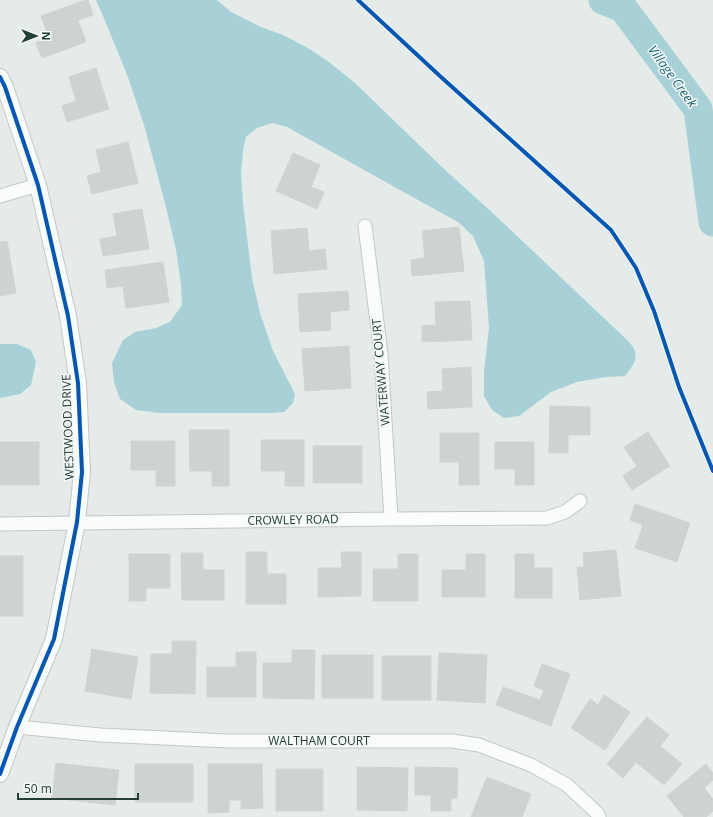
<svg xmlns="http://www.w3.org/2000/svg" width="713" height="817" font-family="'Open Sans',sans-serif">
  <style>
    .water { fill: #a7d1d7 }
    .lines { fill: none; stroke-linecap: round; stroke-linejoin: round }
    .river { stroke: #a7d1d7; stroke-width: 29 }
    .building { fill: #ced3d1; stroke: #ced4d1 }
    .minor-casing { stroke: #c2c8c5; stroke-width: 15 }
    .tertiary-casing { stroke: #c2c8c5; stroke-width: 18 }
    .minor { stroke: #fbfcfc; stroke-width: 13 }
    .tertiary { stroke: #fbfcfc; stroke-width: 16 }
    .cycleway-casing { stroke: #f4f9f7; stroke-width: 6 }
    .cycleway { stroke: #0057b8; stroke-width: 4 }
    .labels { text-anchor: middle; stroke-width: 3; stroke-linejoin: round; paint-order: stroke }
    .street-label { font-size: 12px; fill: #233e37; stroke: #f4f9f7 }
    .water-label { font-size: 13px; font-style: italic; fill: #1f6978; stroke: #f4f9f7 }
  </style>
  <rect width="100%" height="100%" fill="#e5ebe8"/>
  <path class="water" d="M96,0h121l14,12 30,15 22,8 25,13 21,14 27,22 87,84 54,49 129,122c3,3 7,7 8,10 5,11 -3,19 -9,27l-19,1 -29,5 -26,10 -32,24 -15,2 -12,-8 -8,-14v-24l5,-44 -5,-67 -11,-25 -15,-14 -40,-22 -131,-73 -15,-4 -15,5 -11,9 -3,13 -2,23 2,30 9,75 8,35 13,38 22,43 -2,9 -9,9 -13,1h-111l-24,-3 -16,-11 -6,-17 -2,-19 11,-23 12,-8 21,-4 14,-6 12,-17 -1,-21 -5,-34 -10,-43 -22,-82 -16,-48 -25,-61z
    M0,344h17l14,6 5,12 -5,23 -11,9 -20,4z"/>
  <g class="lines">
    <path class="river" d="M603,0l20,8 75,101 15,113"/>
  </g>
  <path class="building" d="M86,0h2l5,15 -15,5 8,22 -44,16 -6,-15 13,-5 -8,-22z
    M96,68l13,41 -42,13 -5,-16 14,-5 -7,-24z
    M128,142l10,41 -46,11 -5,-18 14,-4 -5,-22z
    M293,153l27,12 -9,22 13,5 -7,17 -41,-18z
    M142,209l7,40 -46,7 -3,-17 17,-3 -4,-22z
    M459,227l5,44 -52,5 -1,-16 14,-2 -3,-27z
    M307,228l2,23 16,-2 2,20 -53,5 -3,-43z
    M7,241l9,52 -16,3v-54z
    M163,262l6,40 -43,6 -3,-22 -16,2 -2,-18z
    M348,291l1,19 -19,2 1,18 -31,2 -2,-38z
    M470,301l2,39 -50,2v-16l14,-1 -1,-23z
    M349,346l2,42 -46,3 -3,-42z
    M471,367l1,40 -44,2 -1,-17 16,-1 -1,-22z
    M550,406l40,1v28h-22v18h-19z
    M189,430h40v56h-17v-15h-22z
    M648,432l22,34 -38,24 -9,-14 14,-10 -13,-19z
    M440,433h39v52h-20v-23h-19z
    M261,440h43v46h-19v-15h-24z
    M131,441h44v45h-19v-16h-25z
    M0,442h39v43h-39z
    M495,442h39v43h-19v-16h-20z
    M313,446h49v37h-49z
    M635,504l55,19 -13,39 -42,-14 8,-23 -13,-5z
    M616,550l5,46 -41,4 -3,-33h7l-1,-14z
    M246,552h21v22h19v30h-40z
    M341,552h20v44l-43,1v-29h24z
    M181,553h22v17h21v30h-42z
    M129,554h41v34h-24v13h-17z
    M398,554h20v47h-45v-32h25z
    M466,554h19v43h-43v-27h24z
    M515,554h19v14h18v30h-37z
    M0,556h23v60h-23z
    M172,641h24l-1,53 -45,-1 1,-39h21z
    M92,649l46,8 -7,42 -46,-8z
    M292,650h23l-1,49 -51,-1v-35h29z
    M236,652h20v45h-49v-30h29z
    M439,653l48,2 -2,48 -48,-3z
    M322,655h51v43h-51z
    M382,656h49v44h-49z
    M542,664l28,10 -19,52 -55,-21 7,-18 37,13 4,-10 -10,-4z
    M604,695l26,17 -25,38 -34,-22 19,-29 8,6z
    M647,717l22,18 -9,11 22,18 -18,21 -28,-23 -13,16 -16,-14z
    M56,763l63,7 -4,35 -63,-7z
    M135,764h58v38h-58z
    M208,764h54l1,44 -22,1v-9h-12v12l-21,1z
    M706,764l7,9v7l-9,8 9,11v12l-7,6h-22l-17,-21z
    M357,767l51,1 -1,43 -50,-1z
    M415,767l43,1 -1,30h-6v13h-20v-16h-16z
    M276,769h47v42h-47z
    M487,777l44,17 -9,23h-51z"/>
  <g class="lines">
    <defs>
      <path id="minor" d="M0,196l38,-11
        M365,226l16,128 10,165
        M0,524l391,-5 156,-1 18,-6 15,-11
        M17,727l83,8 128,6h224l27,4 52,20 36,20 30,28 2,4"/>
      <path id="tertiary" d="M0,77l5,10 33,98 30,131 10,67 4,89 -5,50 -23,117 -37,88 -17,47"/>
    </defs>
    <use href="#minor" class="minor-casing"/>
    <use href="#tertiary" class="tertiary-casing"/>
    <use href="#minor" class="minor"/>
    <use href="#tertiary" class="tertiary"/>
    <defs>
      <path id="cycleway" d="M358,0l83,77 170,153 25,38 18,43 25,76 34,84
        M0,77l5,10 33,98 30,131 10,67 4,89 -5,50 -23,117 -37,88 -17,47"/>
    </defs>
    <use href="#cycleway" class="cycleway-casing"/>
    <use href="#cycleway" class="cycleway"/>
  </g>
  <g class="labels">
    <g class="street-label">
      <text transform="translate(381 372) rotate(-95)" y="4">WATERWAY COURT</text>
      <text transform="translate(68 427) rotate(-92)" y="4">WESTWOOD DRIVE</text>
      <text transform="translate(293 520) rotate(-1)" y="4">CROWLEY ROAD</text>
      <text x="319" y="745">WALTHAM COURT</text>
    </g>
    <g class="water-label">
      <text transform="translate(673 76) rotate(54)" y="5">Village Creek</text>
    </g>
  </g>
  <g transform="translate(36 36) rotate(90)" stroke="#f4f9f7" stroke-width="3" paint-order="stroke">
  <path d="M0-3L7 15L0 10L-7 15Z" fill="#233e37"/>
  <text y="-6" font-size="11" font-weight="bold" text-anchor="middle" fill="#233e37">N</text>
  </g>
  <path d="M18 793v6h120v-6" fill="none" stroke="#233e37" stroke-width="2"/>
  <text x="24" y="793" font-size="12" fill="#233e37" stroke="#f4f9f7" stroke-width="3" paint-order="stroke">50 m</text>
</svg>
